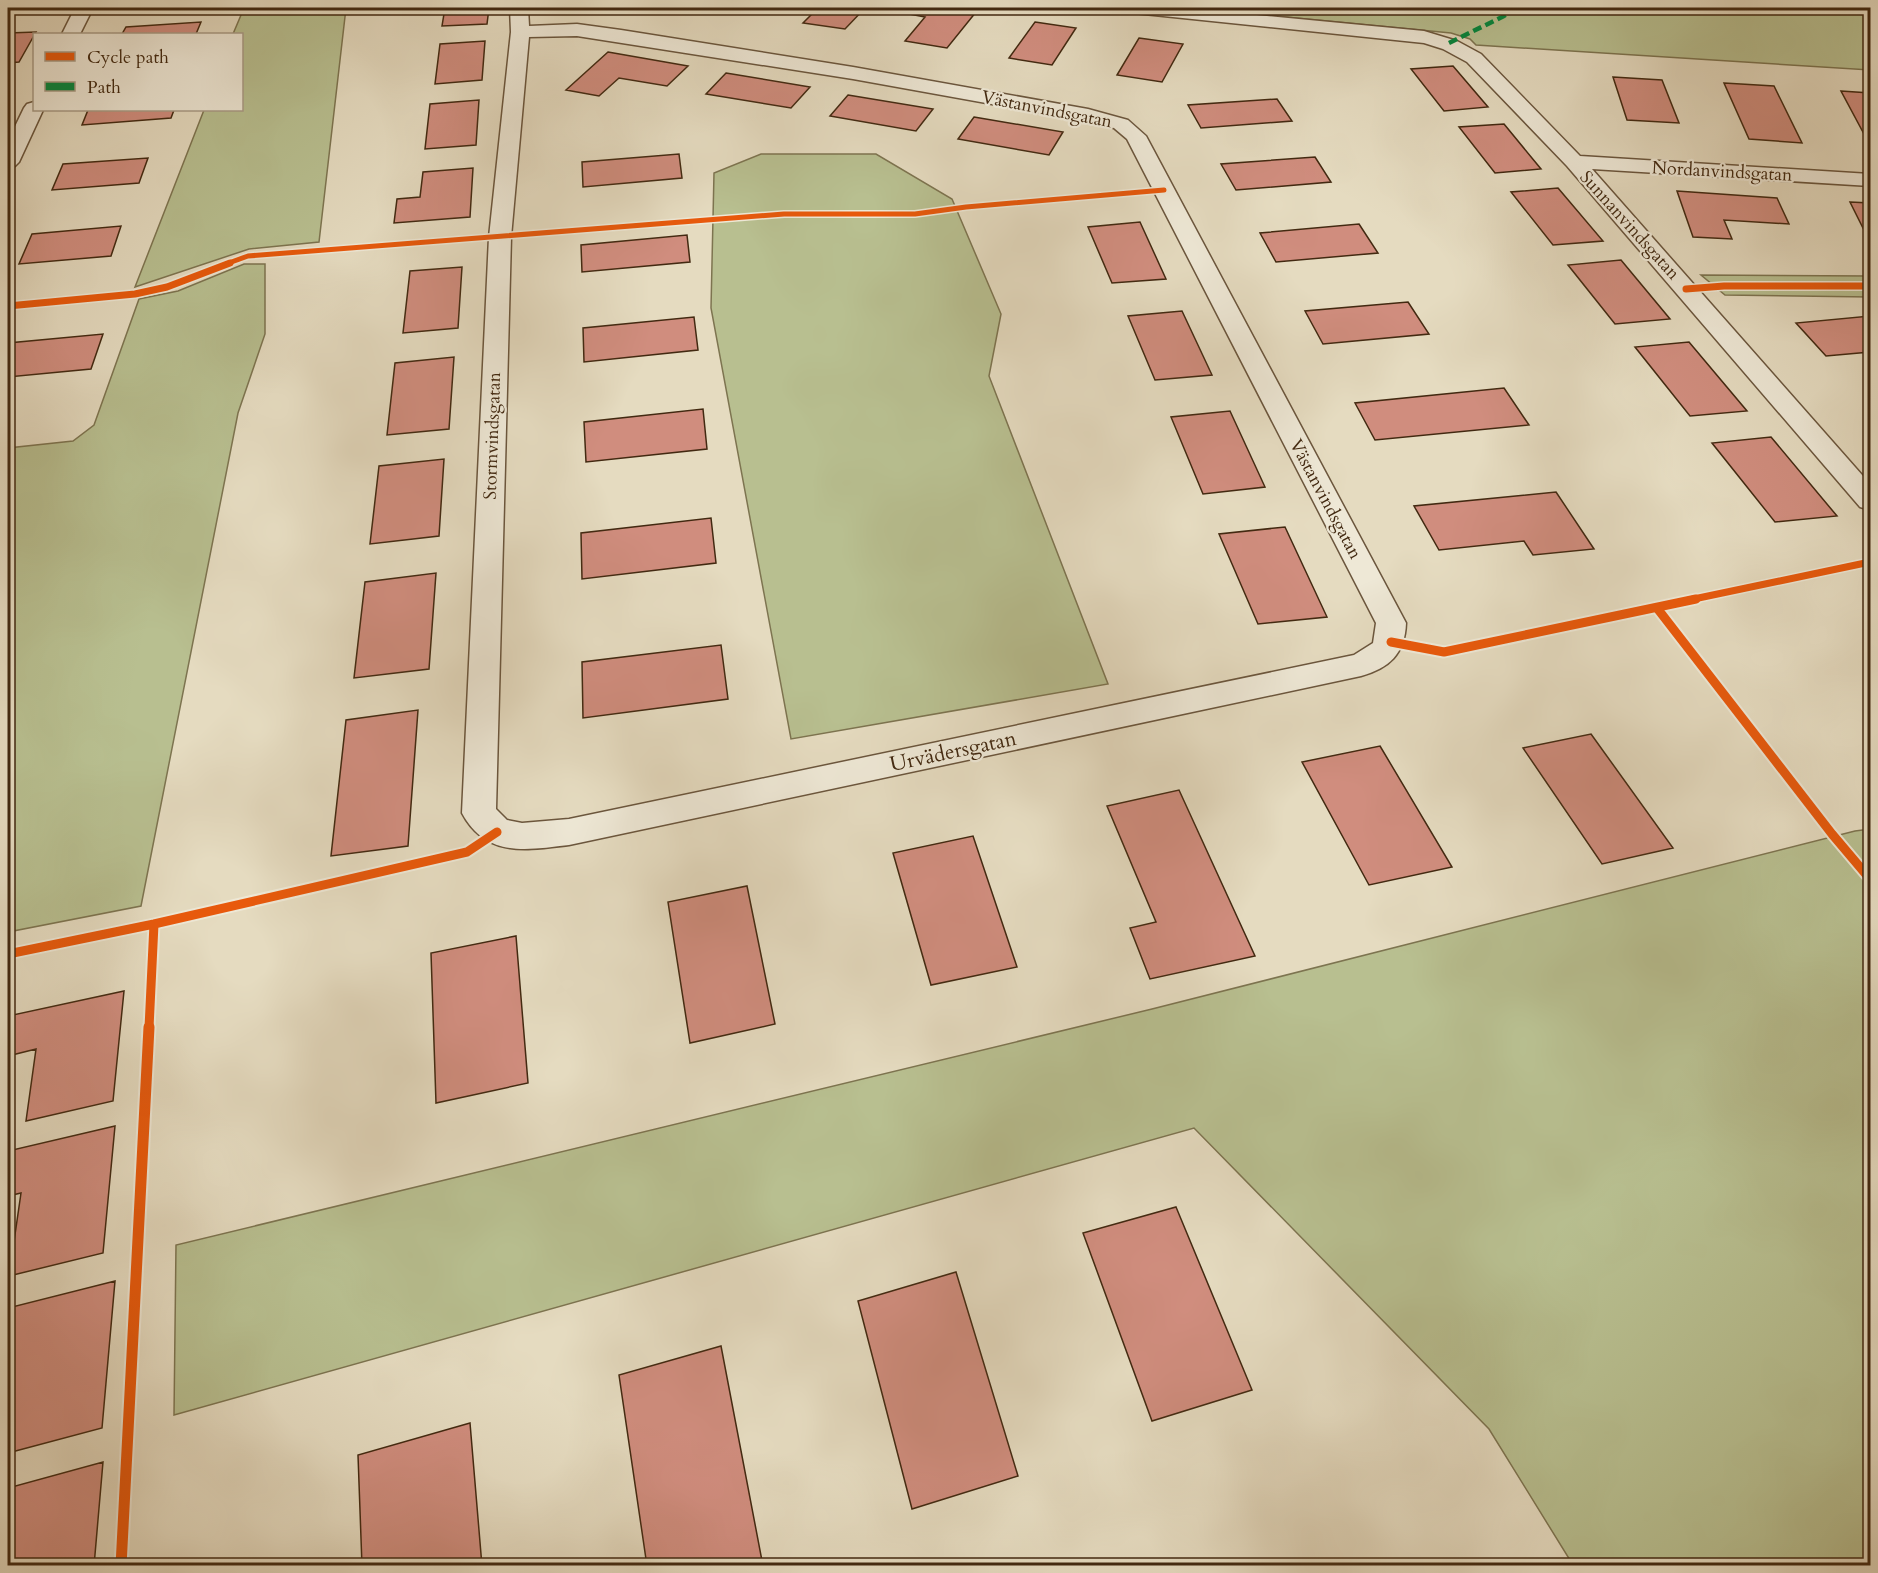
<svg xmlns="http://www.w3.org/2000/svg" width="1878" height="1573" font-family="Cardo,serif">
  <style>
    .green { fill: #b8bf90; stroke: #7d7450; stroke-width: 1.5 }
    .building { fill: #d08d7e; stroke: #422911; stroke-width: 1.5 }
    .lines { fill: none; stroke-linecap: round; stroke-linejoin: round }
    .minor-casing { stroke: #6b563d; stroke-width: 3 }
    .minor { fill: #eee8d6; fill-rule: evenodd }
    .quiet { stroke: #00873e; stroke-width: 4.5; stroke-dasharray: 9 4.5; stroke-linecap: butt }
    .cycleway-far3-casing { stroke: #eee8d6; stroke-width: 8 }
    .cycleway-far2-casing { stroke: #eee8d6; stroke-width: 10 }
    .cycleway-far1-casing { stroke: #eee8d6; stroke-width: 13 }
    .cycleway-casing { stroke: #eee8d6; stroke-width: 15 }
    .cycleway-far3 { stroke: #e8590c; stroke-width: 5 }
    .cycleway-far2 { stroke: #e8590c; stroke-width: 7 }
    .cycleway-far1 { stroke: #e8590c; stroke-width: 9 }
    .cycleway { stroke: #e8590c; stroke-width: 11 }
    .labels { text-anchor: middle; stroke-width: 4.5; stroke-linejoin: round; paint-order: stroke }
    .far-street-label { font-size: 18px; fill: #422911; stroke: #eee8d6 }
    .street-label { font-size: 21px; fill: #422911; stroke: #eee8d6 }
  </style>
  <rect width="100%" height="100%" fill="#e5dbc0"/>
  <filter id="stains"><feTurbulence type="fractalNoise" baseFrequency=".00333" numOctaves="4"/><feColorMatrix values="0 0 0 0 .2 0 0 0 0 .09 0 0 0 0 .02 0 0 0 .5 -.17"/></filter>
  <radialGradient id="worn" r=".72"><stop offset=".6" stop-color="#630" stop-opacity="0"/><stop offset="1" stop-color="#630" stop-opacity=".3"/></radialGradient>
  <path class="green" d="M244,8h102l-27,234 -70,7 -114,38 69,-177h38v-76h-9z
    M1193,8h677v62l-394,-25 -6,-6 -19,-6z
    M761,154h115l76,45 49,115 -12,62 119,308 -317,55 -80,-431 3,-135z
    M244,264h21v70l-27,79 -97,493 -133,26v-484l65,-7 21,-16 45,-126 39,-8z
    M1701,275l169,1v21l-145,-2z
    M1870,829v736h-297l-84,-136 -295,-301 -1020,287 2,-170 976,-236 703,-178z"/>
  <path class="building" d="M445,8h44l-2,16 -45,2z
    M707,8h43l-6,5z
    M818,8h47l-20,21 -42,-6z
    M903,8h46l27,4 -29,36 -42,-7 20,-24 -26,-5z
    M201,22l-5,12h-74l4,-7z
    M1035,22l41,6 -24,37 -43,-7z
    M36,32l-17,30 -11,1v-30z
    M1139,38l44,6 -21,38 -45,-7z
    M485,41l-3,39 -47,4 5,-40z
    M608,52l80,14 -21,20 -48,-8 -20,18 -33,-6z
    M1453,66l35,41 -44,4 -33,-42z
    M726,73l84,14 -19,21 -85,-14z
    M1613,77l49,3 17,43 -52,-3z
    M1724,83l50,3 28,57 -53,-4z
    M1841,91l29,2v41h-6z
    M848,95l85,14 -17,22 -86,-15z
    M1277,99l15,22 -91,7 -13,-23z
    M479,100l-3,45 -51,4 5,-45z
    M88,110h86l-3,8 -89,7z
    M974,117l89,15 -14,23 -91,-16z
    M1504,124l37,45 -46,4 -36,-46z
    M679,154l3,24 -99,9 -1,-25z
    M1315,157l16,25 -95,8 -15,-26z
    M148,158l-9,25 -87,7 11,-26z
    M473,168l-3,49 -76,6 3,-24 23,-2 3,-25z
    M1558,188l45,53 -50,4 -42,-53z
    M1677,191l100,7 12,26 -65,-4 8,19 -39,-2z
    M1850,202l20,1v28l-6,-1z
    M1140,222l26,57 -54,4 -24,-56z
    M1359,224l19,29 -102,9 -16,-29z
    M121,226l-10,30 -92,8 13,-30z
    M687,235l3,27 -108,10 -1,-27z
    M1621,260l49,59 -55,5 -47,-59z
    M462,267l-4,61 -55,5 7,-62z
    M1408,302l21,32 -106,10 -18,-33z
    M1182,311l30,64 -57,5 -27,-64z
    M1870,316v36l-44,4 -30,-33z
    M694,317l4,33 -114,12 -1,-34z
    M103,334l-12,35 -83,8v-34z
    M1689,342l58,69 -57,5 -55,-69z
    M454,357l-5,72 -62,6 8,-72z
    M1504,388l25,37 -154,15 -20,-37z
    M703,409l4,40 -121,13 -2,-40z
    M1230,411l35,76 -62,7 -32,-77z
    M1771,437l66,79 -62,6 -63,-79z
    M444,459l-5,77 -69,8 9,-78z
    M1556,492l38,57 -61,6 -9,-14 -85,9 -25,-44z
    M711,518l5,45 -134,16 -1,-46z
    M1285,527l42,90 -69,7 -39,-90z
    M436,573l-7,96 -75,9 11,-96z
    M721,645l7,54 -145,19 -1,-56z
    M418,710l-10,136 -77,10 15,-136z
    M1591,734l82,114 -71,16 -79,-116z
    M1380,746l72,121 -83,18 -67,-123z
    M1179,790l76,166 -105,23 -20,-51 26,-6 -49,-116z
    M973,836l44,131 -86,18 -38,-132z
    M747,886l28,138 -85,19 -22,-141z
    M516,936l12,147 -92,20 -5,-150z
    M124,991l-11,110 -87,20 10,-72 -28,7v-40z
    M115,1126l-12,127 -94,23 12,-83 -13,3v-45z
    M1176,1207l76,183 -100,31 -69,-188z
    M956,1272l62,204 -106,33 -54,-208z
    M115,1281l-13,147 -94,25v-43l6,-52 -6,2v-52z
    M721,1346l42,220h-116l-28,-191z
    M470,1423l12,143h-120l-4,-111z
    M103,1462l-9,104h-86v-78z"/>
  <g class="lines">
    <defs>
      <path id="minor" d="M75,8h18l-13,26h-18z
        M510,8h18l1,18 48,-2 44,6 232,37 235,42 40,11 18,16 260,487c-1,31 -17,45 -45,53l-792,169c-43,5 -83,13 -107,-32l27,-576 22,-205zM577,36l276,43 233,42 28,7 13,11 249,484 -3,20 -19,12 -785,164 -47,4 -15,-3 -11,-11 15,-572 18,-200z
        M1125,8h59l240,23 33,10 24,13 99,102 290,18v12l-278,-17 278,315v26l-10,-3 -293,-341 -100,-104 -24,-13 -19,-6 -290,-30 -6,-1z
        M34,102v8h9l-24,52 -4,4 -7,2v-27l16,-33 3,-4z"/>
    </defs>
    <use href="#minor" class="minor-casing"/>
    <use href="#minor" class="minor"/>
    <path class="quiet" d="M1449,43l55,-27 11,-8"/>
    <defs>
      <path id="cycleway-far3" d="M226,264l22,-8 536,-42h131l51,-7 198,-17"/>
      <path id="cycleway-far2" d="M1686,289l38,-3h146
        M8,306l127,-12 32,-7 63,-24
        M1689,600l181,-38"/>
      <path id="cycleway-far1" d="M1657,608l175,226 38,45
        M1391,642l53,10 252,-53
        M8,954l146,-30 313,-72 30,-20
        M149,1028l5,-104"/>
      <path id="cycleway" d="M121,1566l28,-539"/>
    </defs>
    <use href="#cycleway-far3" class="cycleway-far3-casing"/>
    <use href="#cycleway-far2" class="cycleway-far2-casing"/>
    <use href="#cycleway-far1" class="cycleway-far1-casing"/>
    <use href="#cycleway" class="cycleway-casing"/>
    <use href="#cycleway-far3" class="cycleway-far3"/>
    <use href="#cycleway-far2" class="cycleway-far2"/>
    <use href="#cycleway-far1" class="cycleway-far1"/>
    <use href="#cycleway" class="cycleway"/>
  </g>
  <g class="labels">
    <g class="far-street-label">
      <text transform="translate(1047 109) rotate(11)" y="6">Västanvindsgatan</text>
      <text transform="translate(1722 171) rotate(3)" y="6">Nordanvindsgatan</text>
      <text transform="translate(1630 225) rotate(48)" y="6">Sunnanvindsgatan</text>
      <text transform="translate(492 436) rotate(-88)" y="6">Stormvindsgatan</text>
      <text transform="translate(1326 499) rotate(62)" y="6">Västanvindsgatan</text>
    </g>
    <g class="street-label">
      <text transform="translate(953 751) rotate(-12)" y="7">Urvädersgatan</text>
    </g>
  </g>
  <rect width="1878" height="1573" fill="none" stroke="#e5dbc0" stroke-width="30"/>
  <rect x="9" y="9" width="1860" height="1555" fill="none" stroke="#422911" stroke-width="3"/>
  <rect x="15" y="15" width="1848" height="1543" fill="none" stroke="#422911" stroke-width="1.5"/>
  <rect x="33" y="33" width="210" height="78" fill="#eee8d6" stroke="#a99c87" stroke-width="1.5"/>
  <rect x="45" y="52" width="30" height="9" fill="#e8590c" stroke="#a99c87" stroke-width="1.5"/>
  <text x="87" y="63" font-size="18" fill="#422911">Cycle path</text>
  <rect x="45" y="82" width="30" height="9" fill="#00873e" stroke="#a99c87" stroke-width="1.5"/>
  <text x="87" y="93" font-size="18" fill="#422911">Path</text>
  <rect width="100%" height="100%" filter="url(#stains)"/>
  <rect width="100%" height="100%" fill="url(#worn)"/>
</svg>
